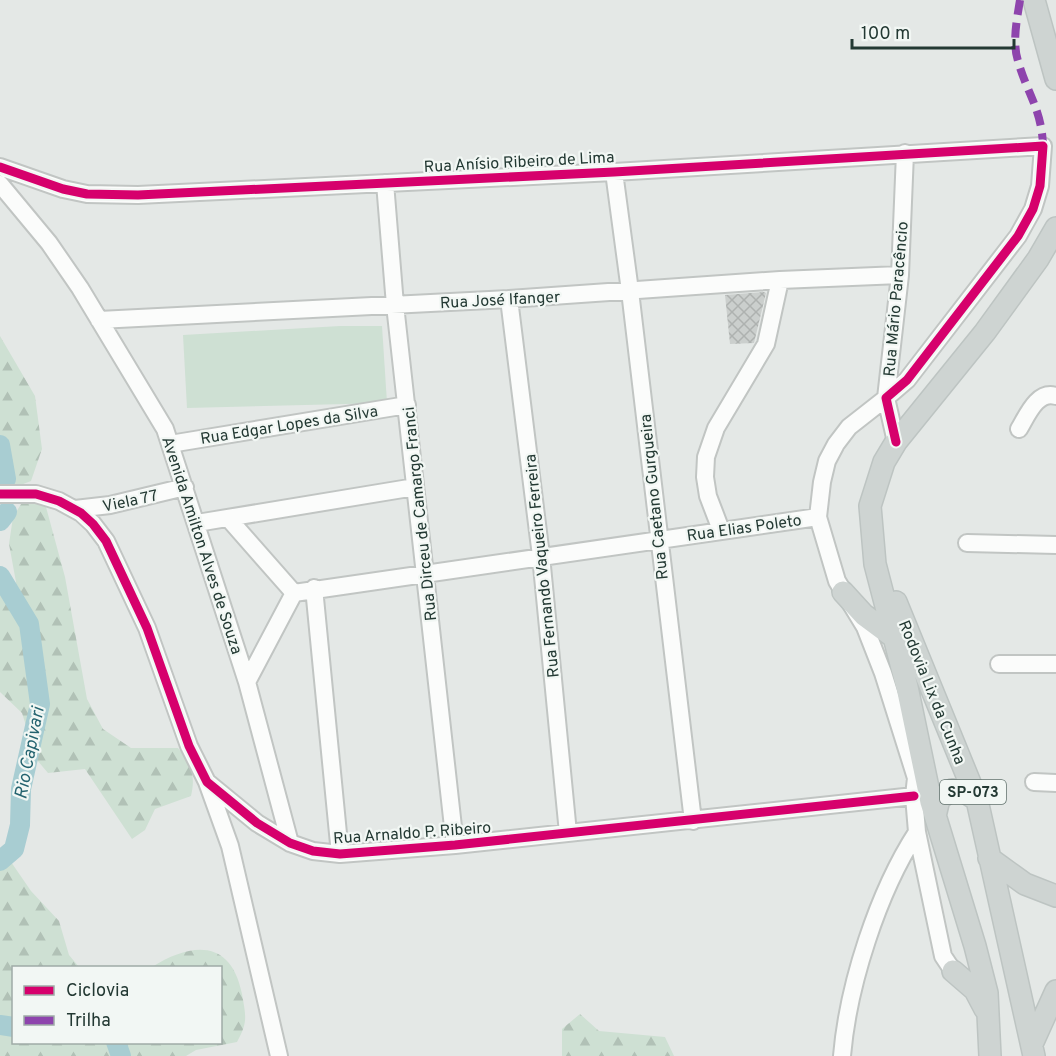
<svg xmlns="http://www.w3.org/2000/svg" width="1056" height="1056" font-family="Overpass,sans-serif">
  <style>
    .forest { fill: url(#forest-firs) }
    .green { fill: #cee0d3 }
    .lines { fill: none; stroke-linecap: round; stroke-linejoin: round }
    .river { stroke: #a8cdd2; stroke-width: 20 }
    .building { fill: url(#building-cross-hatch) }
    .minor-casing { stroke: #c1c5c3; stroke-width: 20 }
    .major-casing { stroke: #bdc4c2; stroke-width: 24 }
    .minor { stroke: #fbfcfb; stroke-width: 16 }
    .major { stroke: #ced4d2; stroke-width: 21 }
    .quiet { stroke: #8e44ad; stroke-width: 8; stroke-dasharray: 15 8; stroke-linecap: butt }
    .cycleway-casing { stroke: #f2f7f4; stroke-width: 13 }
    .cycleway { stroke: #d6006c; stroke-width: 9 }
    .labels { text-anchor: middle; stroke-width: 4.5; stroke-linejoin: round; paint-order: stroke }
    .shield { fill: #f2f7f4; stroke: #61726d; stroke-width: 1.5 }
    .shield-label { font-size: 15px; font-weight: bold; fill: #233933 }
    .street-label { font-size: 16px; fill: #233933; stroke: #f2f7f4 }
    .water-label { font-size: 18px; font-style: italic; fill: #24636f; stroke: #f2f7f4 }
  </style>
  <defs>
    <pattern id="forest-firs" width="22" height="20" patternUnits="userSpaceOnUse" patternTransform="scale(1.5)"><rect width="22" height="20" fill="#cee0d3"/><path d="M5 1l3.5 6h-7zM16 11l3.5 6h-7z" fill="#b1c1b6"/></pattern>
    <pattern id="building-cross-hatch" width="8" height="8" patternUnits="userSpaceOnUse" patternTransform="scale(1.5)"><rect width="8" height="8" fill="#cbcfcd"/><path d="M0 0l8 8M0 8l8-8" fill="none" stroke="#aeb2b0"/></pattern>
  </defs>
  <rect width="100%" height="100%" fill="#e4e8e6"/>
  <path class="forest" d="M0,336l35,60 7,53 -11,32 -31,12z
    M28,493l18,14 19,70 22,122 16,30 28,19h47c13,16 18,27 13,48l-36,13 -10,21 -13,9 -47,-70 -37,4 -11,-13 -15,-47 -22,-21v-99l6,7 10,-18 -7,-38 4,-27z
    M0,853l9,6 22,32 28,30 10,34 10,12 -65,1v74h206v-74l-68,-1c40,-25 79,-28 90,27 4,23 6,28 -5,48l-41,8 -10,6h-186z
    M580,1014l19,17 66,6 9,19h-112v-27z"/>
  <path class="green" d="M340,326h42l5,77 -200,5 -4,-73z"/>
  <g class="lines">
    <path class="river" d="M0,445l6,34
      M0,521l7,-9
      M0,576l29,48 11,80 -19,85 -1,36 -6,24 -14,12
      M0,1025l14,2
      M116,1042l5,14"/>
  </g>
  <path class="building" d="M764,292l2,1 -12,50 -24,1 -5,-49z"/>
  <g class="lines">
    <defs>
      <path id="minor" d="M905,153l-5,122 -14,123 -37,29 -13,17 -9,17 -5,21 -4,35 19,64 28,46 18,46 33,105 -2,18 3,36 26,124 10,15
        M0,167l63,22 24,5 51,1 476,-23 429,-26 -3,40 -7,23 -15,27 -111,144 -21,18 10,44
        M614,172l16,119 63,530
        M385,183l10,122 60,540
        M0,184l49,59 31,45 85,141 82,253 43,161
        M509,299l32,257 27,277
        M99,320l410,-21 271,-19 120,-5
        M1019,429c8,-13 18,-39 37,-33
        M170,444l237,-39
        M0,494h36l23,7 22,12 12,11 13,17 41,87 42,118 18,36 50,41 33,20 23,8 27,3 115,-9 459,-49
        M75,509l35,-4 75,-18
        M228,518l66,75
        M197,523l218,-36
        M721,530l-13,-34 -3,-19 1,-20 10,-29 50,-84 14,-64
        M967,543l89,2
        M314,588l26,266
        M294,593l524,-76
        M999,664h57
        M247,682l47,-89
        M207,782l23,64 49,210
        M1034,782l22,1
        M842,1056c6,-71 36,-164 75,-224"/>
      <path id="major" d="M1034,0l22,79
        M843,592l21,23 31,23
        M896,602l81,198 57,256
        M936,812l3,-13 13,-9 11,1 14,9
        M989,858l36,26 31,12
        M953,971l22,19 10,19
        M1032,1044l24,-53
        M990,1056l-3,-63 -12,-47 -44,-144 -24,-115 -32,-123 -5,-58 14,-44 12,-20 89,-110 53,-73 18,-31"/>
    </defs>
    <use href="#minor" class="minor-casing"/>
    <use href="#major" class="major-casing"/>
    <use href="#minor" class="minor"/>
    <use href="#major" class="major"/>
    <path class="quiet" d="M1020,0c-3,19 -8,42 -2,61 9,32 24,49 25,85"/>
    <defs>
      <path id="cycleway" d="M0,167l63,22 24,5 51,1 476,-23 429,-26 -3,40 -7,23 -15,27 -111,144 -21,18 10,44
        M0,494h36l23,7 22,12 12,11 13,17 41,87 42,118 18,36 50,41 33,20 23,8 27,3 115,-9 459,-49"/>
    </defs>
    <use href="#cycleway" class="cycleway-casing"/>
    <use href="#cycleway" class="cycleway"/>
  </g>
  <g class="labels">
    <rect class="shield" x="940" y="780" width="66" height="24" rx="4.5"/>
    <g class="shield-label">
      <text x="973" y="797">SP-073</text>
    </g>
    <g class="street-label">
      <text transform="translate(519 161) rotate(-3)" y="6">Rua Anísio Ribeiro de Lima</text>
      <text transform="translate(500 299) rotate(-3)" y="6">Rua José Ifanger</text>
      <text transform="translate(895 299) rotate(-85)" y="6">Rua Mário Paracêncio</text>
      <text transform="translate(289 424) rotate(-9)" y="6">Rua Edgar Lopes da Silva</text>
      <text transform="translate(653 497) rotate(-96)" y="6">Rua Caetano Gurgueira</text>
      <text transform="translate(130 500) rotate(-12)" y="6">Viela 77</text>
      <text transform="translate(419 514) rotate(-96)" y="6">Rua Dirceu de Camargo Franci</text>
      <text transform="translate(744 527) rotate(-8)" y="6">Rua Elias Poleto</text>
      <text transform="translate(203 545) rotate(72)" y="6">Avenida Amilton Alves de Souza</text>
      <text transform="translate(541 566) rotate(-96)" y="6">Rua Fernando Vaqueiro Ferreira</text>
      <text transform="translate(933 692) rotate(68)" y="6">Rodovia Lix da Cunha</text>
      <text transform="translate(412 832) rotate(-4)" y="6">Rua Arnaldo P. Ribeiro</text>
    </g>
    <g class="water-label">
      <text transform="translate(29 753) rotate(-79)" y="6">Rio Capivari</text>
    </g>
  </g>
  <rect x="12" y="966" width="210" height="78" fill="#f2f7f4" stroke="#9faba7" stroke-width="1.5"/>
  <rect x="24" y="986" width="30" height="9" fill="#d6006c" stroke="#9faba7" stroke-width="1.5"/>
  <text x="66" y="996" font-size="18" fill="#233933">Ciclovia</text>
  <rect x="24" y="1016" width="30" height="9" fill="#8e44ad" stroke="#9faba7" stroke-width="1.5"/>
  <text x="66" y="1026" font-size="18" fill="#233933">Trilha</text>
  <path d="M852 39v9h162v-9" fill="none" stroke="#233933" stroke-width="3"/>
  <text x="861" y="39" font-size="18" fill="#233933" stroke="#f2f7f4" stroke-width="4.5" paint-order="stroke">100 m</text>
</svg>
